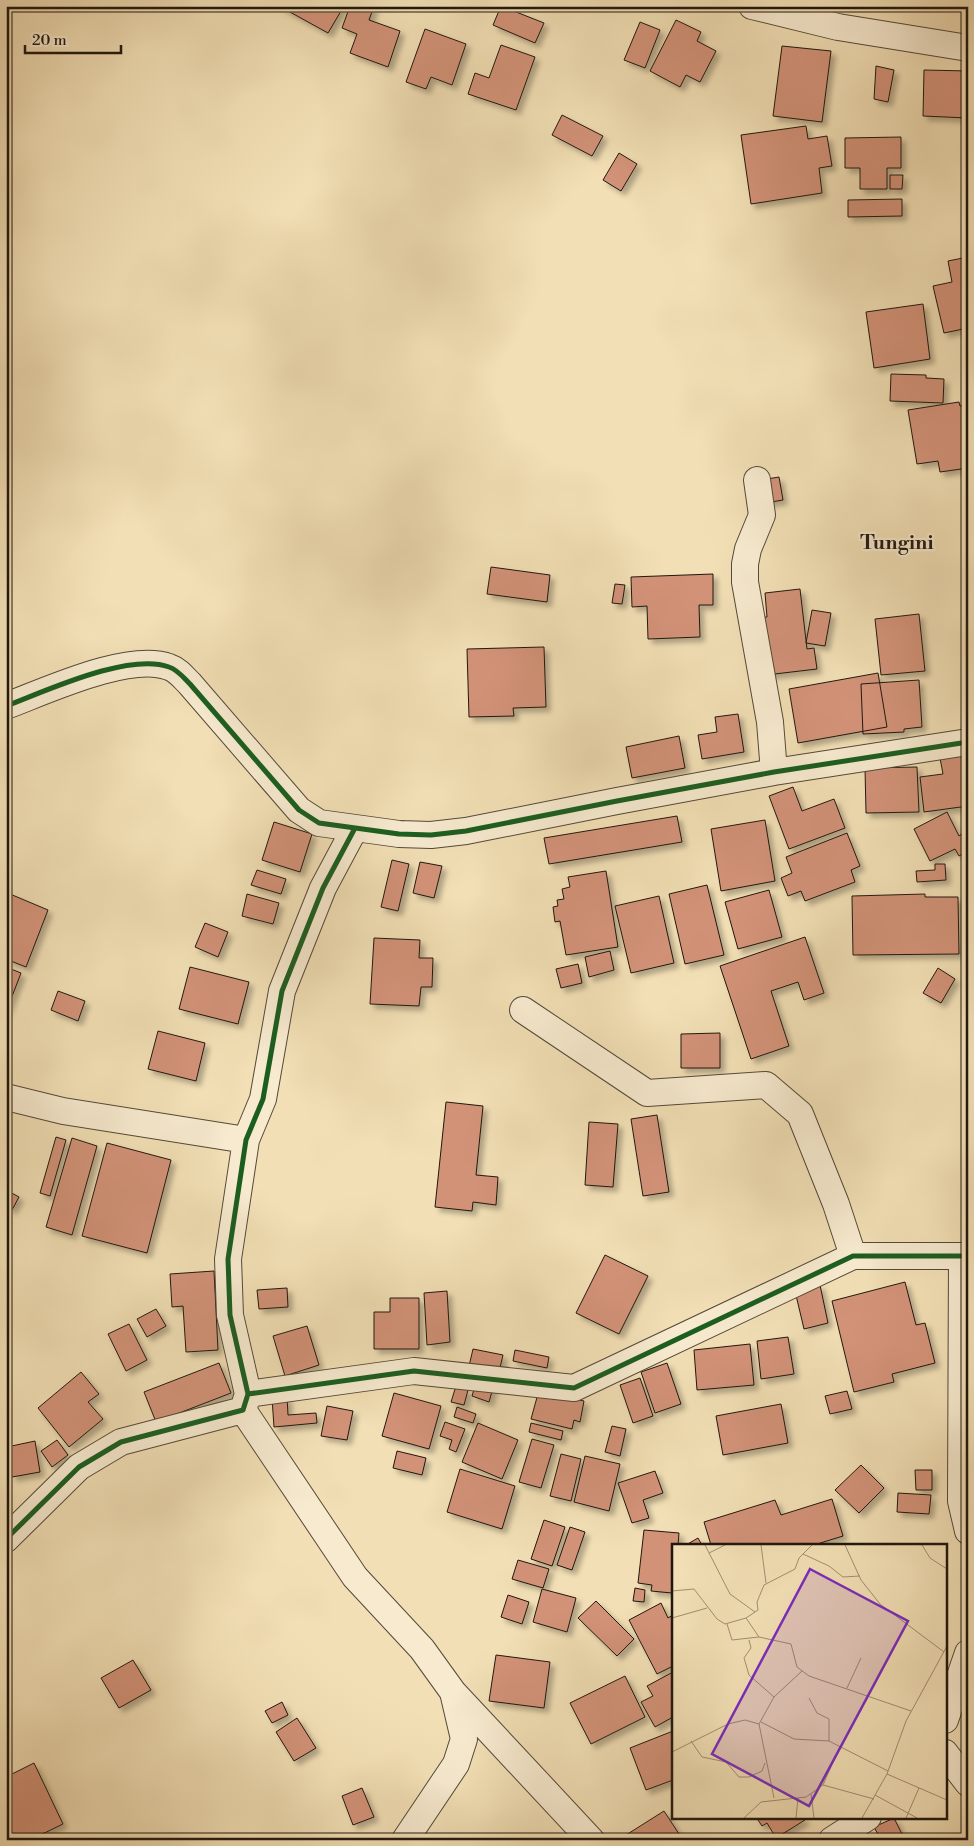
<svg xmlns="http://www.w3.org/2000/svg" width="974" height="1846" font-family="'Libre Bodoni',serif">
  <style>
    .building { fill: #d29278; stroke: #20170f; filter: url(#shadow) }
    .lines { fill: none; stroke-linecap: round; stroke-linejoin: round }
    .street-casing { stroke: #544938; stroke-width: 28 }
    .street { stroke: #f7eacf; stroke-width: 26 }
    .cycleway-casing { stroke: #f7eacf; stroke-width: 8 }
    .cycleway { stroke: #1b5e20; stroke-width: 5 }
    .labels { text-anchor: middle; stroke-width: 4.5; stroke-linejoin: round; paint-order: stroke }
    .quarter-label { font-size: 20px; font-weight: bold; fill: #20170f; stroke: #f7eacf }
    .inset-road { fill: none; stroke: #9e8f73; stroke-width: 1 }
    .view { fill: #7b2cbf; fill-opacity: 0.15; stroke: #7b2cbf; stroke-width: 2.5 }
    .inset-edge { fill: none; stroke: #20170f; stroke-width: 2.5 }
  </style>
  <defs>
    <filter id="shadow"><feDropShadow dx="4.5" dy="4.5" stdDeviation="2.5" flood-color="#0004"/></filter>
  </defs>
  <rect width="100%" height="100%" fill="#f2dfb5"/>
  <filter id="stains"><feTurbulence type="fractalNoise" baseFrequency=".004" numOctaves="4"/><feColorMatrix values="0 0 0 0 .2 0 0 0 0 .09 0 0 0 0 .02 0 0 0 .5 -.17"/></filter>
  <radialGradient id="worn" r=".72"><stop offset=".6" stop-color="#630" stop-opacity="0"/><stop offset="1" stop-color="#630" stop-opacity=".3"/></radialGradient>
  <path class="building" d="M279,6h65l-16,27z
    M350,6h24l-5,14 31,11 -12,36 -38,-14 7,-19 -15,-6z
    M501,6l43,17 -9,20 -42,-18z
    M676,20l25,12 -4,9 19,10 -16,31 -14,-7 -6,12 -30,-16z
    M640,22l20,8 -15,38 -21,-8z
    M425,29l41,15 -14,41 -21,-8 -5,12 -20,-7z
    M501,45l34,12 -19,53 -48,-16 7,-21 14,5z
    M782,46l49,5 -9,71 -49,-6z
    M876,66l18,4 -6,32 -14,-3z
    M924,70l44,1v47l-45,-2z
    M562,115l41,21 -11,20 -40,-21z
    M806,126l2,13 19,-3 5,30 -13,2 3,25 -71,11 -10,-69z
    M901,137v31h-14v21h-27v-21h-15v-30z
    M619,153l18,11 -16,27 -18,-11z
    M890,175h13l-1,14h-12z
    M902,199v17l-54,1v-17z
    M968,257v71l-24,5 -11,-47 19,-4 -4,-21z
    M923,304l7,55 -56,9 -8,-56z
    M891,374l35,1v3l18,1 -1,24 -53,-2z
    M959,402l1,4 8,-1v63l-28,4 -2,-11 -21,3 -9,-54z
    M779,477l4,23 -18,3 -4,-23z
    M491,567l59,8 -3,27 -60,-8z
    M713,574v31h-14l1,32 -52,2 -1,-33 -15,1 -1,-30z
    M615,584l10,1 -3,19 -10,-1z
    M800,589l7,60 7,-1 3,21 -51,6 -7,-57 8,-1 -2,-24z
    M812,610l19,3 -6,33 -19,-3z
    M919,614l6,57 -44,4 -6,-56z
    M544,647l2,60 -33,1 1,8 -45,1 -2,-68z
    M878,673l9,54 -89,16 -9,-54z
    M919,680l3,47 -18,2v3l-41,2 -2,-50z
    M738,714l6,38 -42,7 -4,-24 19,-3 -2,-15z
    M679,736l6,32 -53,10 -6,-31z
    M965,754l3,52 -44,6 -4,-35 23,-3 -3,-16z
    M917,767l2,45 -53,1 -1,-45z
    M793,787l9,24 32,-12 11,29 -56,21 -20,-53z
    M947,812l12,24 6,-4 3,5v14l-9,5 -4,-7 -25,12 -16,-32z
    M677,816l5,26 -133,22 -5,-26z
    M765,820l10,61 -54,10 -10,-62z
    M274,822l38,12 -12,38 -38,-12z
    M847,833l13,33 -9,4 4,12 -50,19 -4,-10 -13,5 -7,-18 11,-5 -6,-16z
    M392,860l17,4 -11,47 -17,-4z
    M420,862l22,4 -8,32 -21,-5z
    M935,864h10l1,16 -29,2 -1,-11 19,-1z
    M257,870l29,9 -5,15 -30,-9z
    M606,871l12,76 -52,8 -6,-34 -5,1 -2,-15 5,-1 -1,-6 7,-1 -2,-10 8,-2 -2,-10z
    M707,885l17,70 -39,9 -16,-70z
    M769,890l13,47 -44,12 -13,-47z
    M10,894l38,16 -22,57 -20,-8v-29l6,-14 -6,-2v-11z
    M247,894l32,9 -6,21 -31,-8z
    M925,894v3h33l1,57 -106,1 -1,-59z
    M659,896l15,67 -43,10 -16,-67z
    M205,923l23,9 -10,25 -23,-10z
    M805,937l19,56 -20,7 -6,-18 -27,9 18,55 -38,13 -31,-93z
    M374,938l46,2 -1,18h14l-1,29h-11l-2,19 -49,-2z
    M610,951l4,19 -25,7 -4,-20z
    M578,964l4,19 -21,5 -5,-19z
    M6,967l15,6 -15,39z
    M190,967l59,15 -11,42 -59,-15z
    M938,968l17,11 -14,24 -18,-10z
    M58,991l27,10 -7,20 -27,-11z
    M158,1031l47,12 -9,38 -48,-12z
    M720,1033v35h-39v-34z
    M446,1102l37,4 -7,69 22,2 -2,28 -23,-3 -1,9 -37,-4z
    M657,1115l12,77 -26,4 -12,-77z
    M589,1122l29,2 -5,63 -28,-2z
    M56,1137l10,3 -16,56 -10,-3z
    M72,1138l25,8 -25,89 -26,-8z
    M107,1143l64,17 -24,93 -65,-17z
    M6,1190l13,7 -7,13 -6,-4z
    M605,1255l43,21 -29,58 -43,-21z
    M214,1271l4,79 -32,2 -3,-46 -11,1 -2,-33z
    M905,1282l11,43 9,-2 10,40 -43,11 2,8 -40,10 -22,-91z
    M820,1285l8,38 -24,6 -9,-38z
    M287,1288l1,19 -29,2 -2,-19z
    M447,1291l3,51 -23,3 -3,-52z
    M390,1298h29v51h-45v-37h16z
    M156,1309l10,17 -19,11 -10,-18z
    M129,1324l18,36 -21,11 -18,-37z
    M307,1326l12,39 -34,11 -12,-40z
    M788,1337l6,37 -33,5 -4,-38z
    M750,1344l4,41 -57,5 -3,-40z
    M473,1349l30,6 -4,17 -30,-6z
    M515,1350l34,7 -2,11 -34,-7z
    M219,1363l12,30 -75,29 -12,-30z
    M667,1363l14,41 -26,9 -14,-41z
    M81,1372l18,22 -11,8 15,17 -34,28 -31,-39z
    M640,1378l13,38 -20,7 -13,-38z
    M477,1379l17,5 -5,18 -17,-6z
    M456,1386l12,4 -4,15 -13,-3z
    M539,1390l45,11 -4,21 -6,-2 -2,9 -41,-10z
    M847,1391l5,18 -22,5 -5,-18z
    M394,1393l47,13 -12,43 -47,-13z
    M287,1397l1,18 28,-2 1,10 -43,4 -2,-29z
    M781,1404l7,39 -65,12 -7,-39z
    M327,1406l26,5 -6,29 -26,-4z
    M457,1407l19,7 -3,9 -19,-6z
    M445,1422l20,7 -9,23 -7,-3 3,-9 -12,-4z
    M478,1423l40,17 -16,39 -40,-17z
    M531,1423l32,8 -2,9 -32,-8z
    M612,1426l14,3 -6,27 -15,-4z
    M532,1439l22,6 -13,43 -22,-6z
    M57,1440l11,15 -16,12 -11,-16z
    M35,1441l5,31 -28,5 -5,-30z
    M397,1451l29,7 -4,17 -29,-7z
    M561,1454l20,5 -10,42 -21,-5z
    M585,1456l35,8 -11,47 -35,-9z
    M861,1465l23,23 -25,25 -24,-23z
    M460,1469l55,17 -13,43 -55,-17z
    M915,1470h17v20h-16z
    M655,1471l8,22 -20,7 6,18 -17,5 -14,-40z
    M898,1493l33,2 -2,19 -32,-2z
    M832,1499l11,37 -29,9h-103l-7,-23 71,-22 6,15z
    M544,1520l21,7 -13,39 -21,-7z
    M570,1527l15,5 -13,38 -15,-5z
    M644,1530l35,3 -1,12h-5l-1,48 -21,-2 1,-6 -14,-2z
    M698,1538l4,7h-16z
    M518,1560l31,9 -6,19 -31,-9z
    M635,1588l10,2 -1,12 -11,-1z
    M542,1589l34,9 -9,34 -34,-10z
    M508,1595l21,7 -7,22 -21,-7z
    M596,1601l38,38 -17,17 -39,-38z
    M661,1603l7,15 5,-3v51l-16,8 -28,-54z
    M496,1655l54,7 -6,46 -55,-7z
    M133,1660l18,30 -32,18 -18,-30z
    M673,1672v45l-18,10 -14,-25 12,-6 -6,-10z
    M625,1676l20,41 -54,27 -21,-41z
    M282,1702l6,13 -16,8 -7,-12z
    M297,1718l19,30 -22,13 -18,-29z
    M673,1731v49l-27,10 -16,-42z
    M34,1763l29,61 -33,16h-24v-63z
    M362,1788l12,29 -21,8 -11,-29z
    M664,1811l19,29h-54l-3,-5z
    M756,1817h47l2,3 -29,18 -9,-15 -5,3z
    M894,1818l11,22h-24l-7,-13z"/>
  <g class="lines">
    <defs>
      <path id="street" d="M752,6l86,21 130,21
        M757,480l5,35 -14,34 -3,15v18l25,140 4,50
        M6,706c40,-15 123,-54 163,-39 9,3 14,10 21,17l109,126 20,13 80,11 32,1 35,-4 151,-30 157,-29 194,-30
        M523,1010l124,83 119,-8 34,29 36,90 17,52
        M6,1097l57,14 183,29
        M962,1256l-1,245 7,30
        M248,1394l166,-23 160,17 279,-132h115
        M243,1410l112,167 67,72 31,43 138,148
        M6,1539l73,-72 42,-25 122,-32 5,-16 -18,-79 -2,-56 18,-119 17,-41 19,-108 41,-103 32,-60
        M945,1720l23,-67
        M945,1753l23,30
        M405,1840l51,-76 8,-25 -11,-47
        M832,1840l36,-23"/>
    </defs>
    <use href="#street" class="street-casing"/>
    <use href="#street" class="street"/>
    <defs>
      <path id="cycleway" d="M6,706c40,-15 123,-54 163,-39 9,3 14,10 21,17l109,126 20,13 80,11 32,1 35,-4 151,-30 157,-29 194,-30
        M248,1394l166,-23 160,17 279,-132h115
        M6,1539l73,-72 42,-25 122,-32 5,-16 -18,-79 -2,-56 18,-119 17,-41 19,-108 41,-103 32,-60"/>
    </defs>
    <use href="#cycleway" class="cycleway-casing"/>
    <use href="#cycleway" class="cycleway"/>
  </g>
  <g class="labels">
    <g class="quarter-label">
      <text x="897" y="549">Tungini</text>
    </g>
  </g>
  <g transform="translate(672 1544)">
    <rect width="275" height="275" fill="#f2dfb5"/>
    <path class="inset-road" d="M89,1l5,38M173,1l16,35 19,24 64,48M250,1l8,13 17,11M37,9l16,-8M131,10l26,12 14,11 17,-1M0,47l22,-2 23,30 8,5 21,-6 9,-6 -25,-18 -25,-49M83,68l3,-2 -1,-8 7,-17 31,-16 4,-11 13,-13M0,74l35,-10M74,74l13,19 32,7 6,23 12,9 102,35M55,80l5,16 27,-3M77,96l2,8 -7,10 5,17 25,22M175,144l14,-30M137,154l8,15 12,6v22M89,178l33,17 35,2 59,30M87,180l15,74M19,197l11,16 24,5 13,15h10l13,-6 3,-8M0,208l56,-28 17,-4 14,4 15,-27 28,-26M215,230l60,26M151,241l17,-39M139,250l3,24M203,251l42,23M72,274l17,-16 45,-5 17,-12 51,14M124,274l2,-20M190,274l25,-44 19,-53 41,-75M234,274l13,-30"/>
    <path class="view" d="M138,25l98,52 -99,185 -97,-52z"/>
    <rect width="275" height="275" class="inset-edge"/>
  </g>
  <rect width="974" height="1846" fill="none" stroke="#f2dfb5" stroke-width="25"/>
  <rect x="8" y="8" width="959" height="1831" fill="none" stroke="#20170f" stroke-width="2.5"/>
  <rect x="12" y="12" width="949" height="1821" fill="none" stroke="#20170f"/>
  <path d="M25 45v8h96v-8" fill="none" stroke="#20170f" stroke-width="2.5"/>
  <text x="32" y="45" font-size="15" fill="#20170f" stroke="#f7eacf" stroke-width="4" paint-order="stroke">20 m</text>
  <rect width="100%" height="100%" filter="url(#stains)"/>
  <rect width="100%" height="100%" fill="url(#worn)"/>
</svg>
